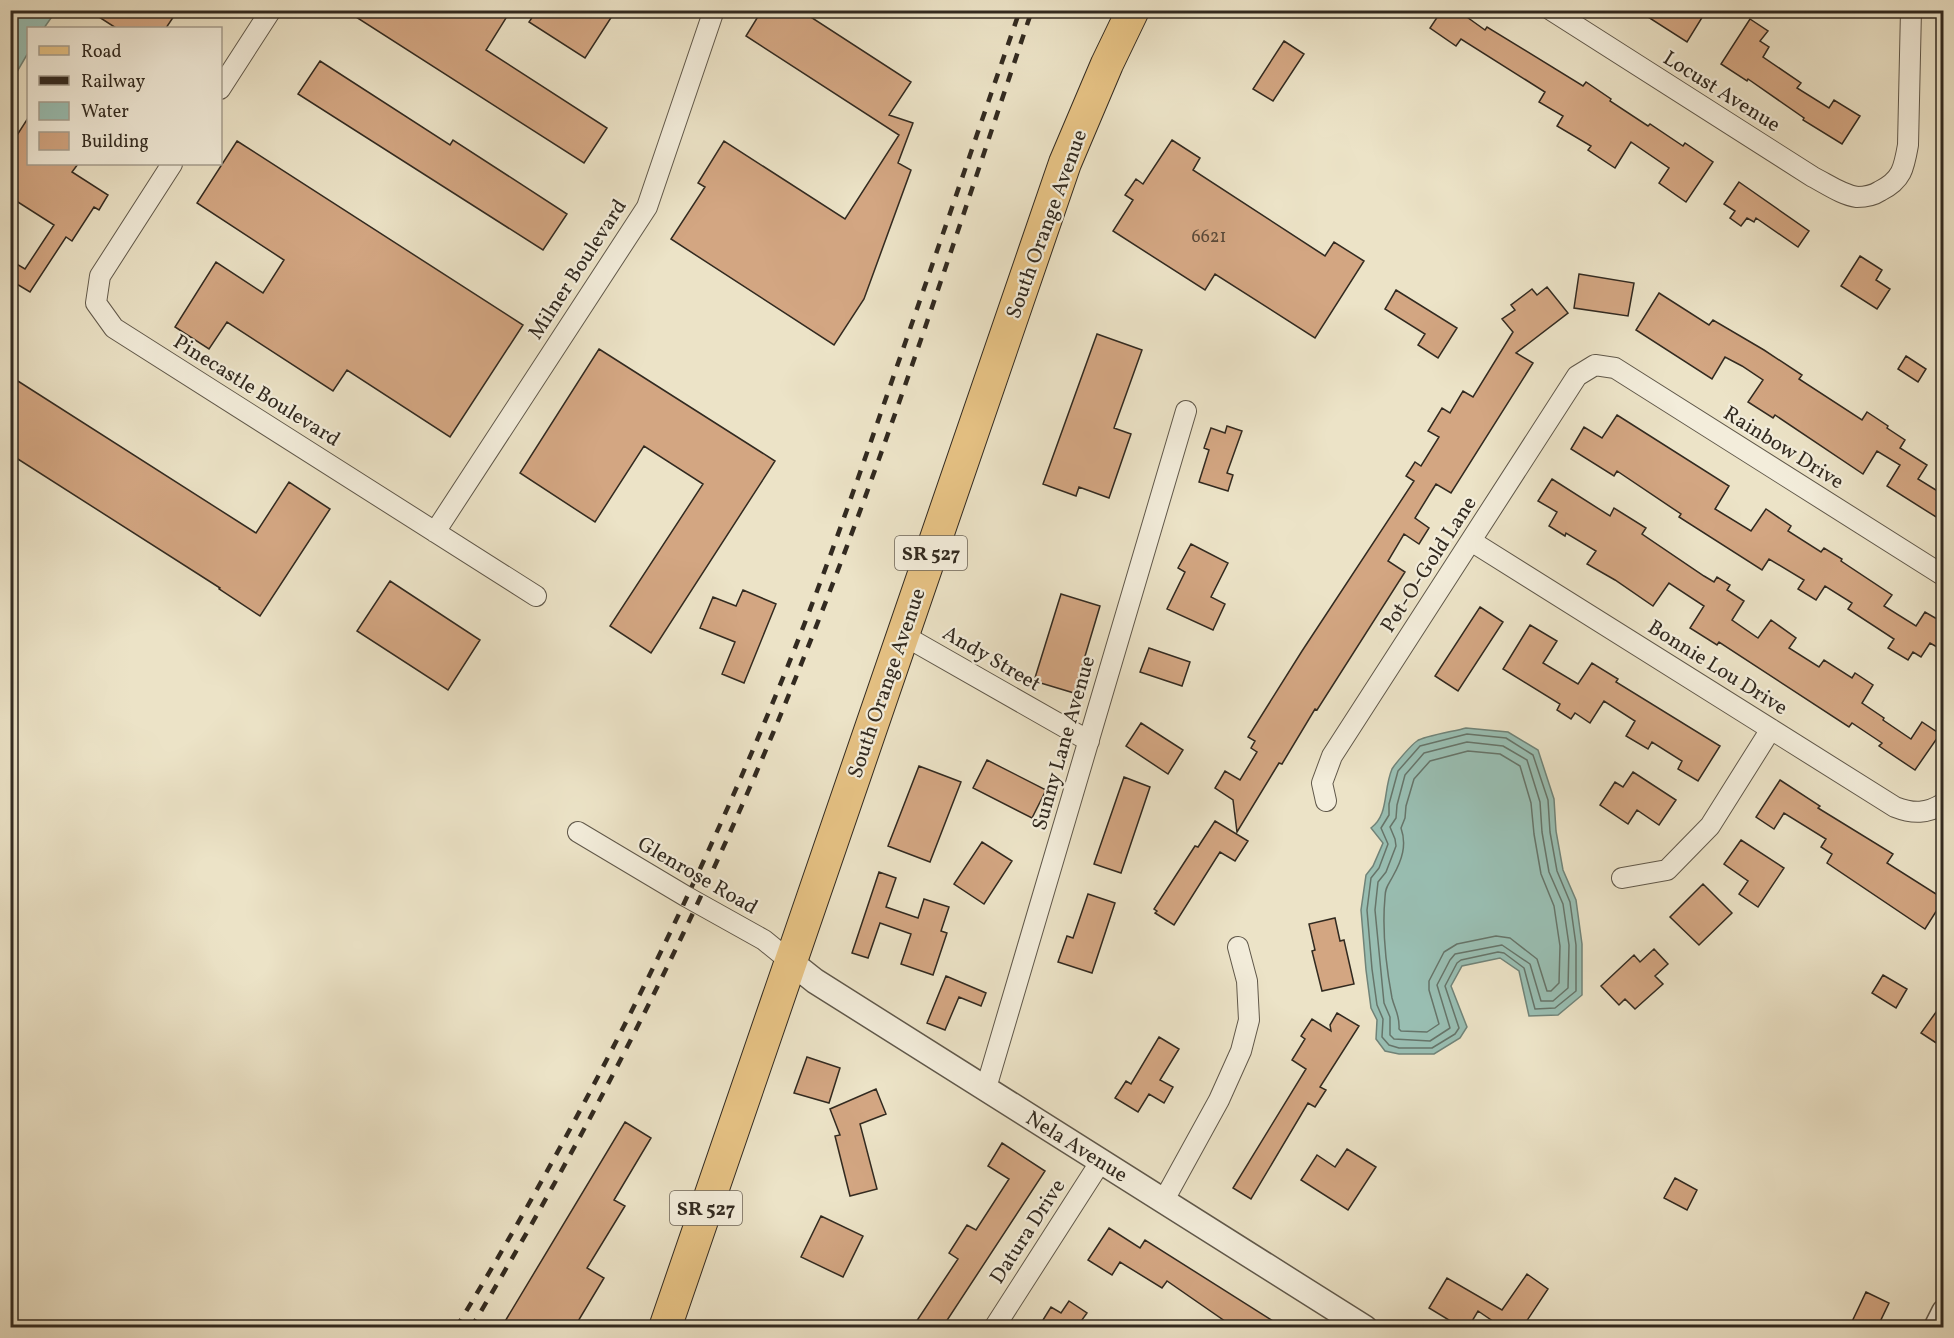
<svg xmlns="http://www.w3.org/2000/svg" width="1954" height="1338" font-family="Vollkorn,serif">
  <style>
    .water { fill: #99beb2; stroke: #708378; stroke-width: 1.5 }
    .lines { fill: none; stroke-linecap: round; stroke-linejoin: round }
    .shore { stroke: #667469; stroke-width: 1.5 }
    .building { fill: #d3a682; stroke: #322a20; stroke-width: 1.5 }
    .minor-casing { stroke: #60584a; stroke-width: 22 }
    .tertiary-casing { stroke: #60584a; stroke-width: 27 }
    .primary-casing { stroke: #322a20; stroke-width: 34 }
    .minor { stroke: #f3eddb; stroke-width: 20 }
    .tertiary { stroke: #f3eddb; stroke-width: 24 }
    .primary { stroke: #e6c284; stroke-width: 32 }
    .rail { stroke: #322a20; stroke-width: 4.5; stroke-dasharray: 10 10; stroke-linecap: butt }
    .labels { text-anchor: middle; stroke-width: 4.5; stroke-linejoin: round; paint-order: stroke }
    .number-label { font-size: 18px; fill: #5a4938 }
    .shield { fill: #f3eddb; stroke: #6c6458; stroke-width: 1.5 }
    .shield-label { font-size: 20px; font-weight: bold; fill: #322a20 }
    .street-label { font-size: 21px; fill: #322a20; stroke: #f3eddb }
  </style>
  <rect width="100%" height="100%" fill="#ece3c7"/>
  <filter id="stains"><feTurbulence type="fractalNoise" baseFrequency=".00333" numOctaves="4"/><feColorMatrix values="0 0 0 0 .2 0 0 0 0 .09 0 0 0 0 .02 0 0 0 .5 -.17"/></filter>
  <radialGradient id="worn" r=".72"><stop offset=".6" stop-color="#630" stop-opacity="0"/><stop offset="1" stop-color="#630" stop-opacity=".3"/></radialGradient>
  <path class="water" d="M11,10l45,1 -12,17h-16v25l-17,29z
    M1466,728l42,4 30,18 16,49 2,32 7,39 13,30 6,44v51l-24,20 -29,1 -10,-45 -19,-13 -38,8 -11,20 16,41 -7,11 -26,16h-35l-14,-3 -9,-12 1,-19 -6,-12 -5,-38 -5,-60 5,-35 7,-9 10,-23 -12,-15c18,-13 12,-38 21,-59 3,-5 19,-24 25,-28 7,-5 39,-10 49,-13z"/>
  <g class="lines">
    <path class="shore" d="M1467,734l39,4 27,17 15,45 2,32 7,39 13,31 6,43v46l-21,17 -20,1 -11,-41 -20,-15 -6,-1 -37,8 -4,3 -12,23 14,42 -4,6 -23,14h-33l-10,-3 -7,-8 1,-18 -6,-14 -5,-36 -5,-59 4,-32 8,-10 9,-24 -7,-16 8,-13v-11l9,-33 22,-25z
      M1467,742l36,4 24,14 13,42 2,30 7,40 14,32 6,41 -1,43 -15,13h-12l-11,-37 -28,-19 -47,9 -5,6 -13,25 13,43 -20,13 -36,-2 -4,-4v-18l-6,-14 -9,-93 3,-28 8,-10 10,-26 -1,-7 -5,-12 6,-9 1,-13 8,-30 19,-22z
      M1468,751l32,3 20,12 11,37 3,31 7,40 13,32 6,40 -1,37 -8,8h-4l-10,-32 -27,-21 -14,-2 -39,8 -13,8 -15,29v9l10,34 -12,8 -26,-1 -2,-2c1,-14 -4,-19 -7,-31 -6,-32 -10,-69 -7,-101 0,-10 4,-13 8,-21 9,-16 14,-31 8,-48l4,-10 1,-12 8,-27 16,-18z"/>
  </g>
  <path class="building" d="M88,10h90l-12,18h-50z
    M345,10h166l-25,40 121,78 -23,35z
    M537,10h79l-31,48 -56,-36z
    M762,10h38l111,72 -22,33 24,8 -15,40 13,7 -47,129 -30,46 -163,-106 34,-52 -7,-4 26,-42 121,78 54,-84 -153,-99z
    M1442,10h15l28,20 2,-3 96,59 3,-4 25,17 -1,2 38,25 2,-2 33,22 2,-3 28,19 -27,40 -27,-19 10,-15 -38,-26 -16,26 -27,-18 3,-4 -34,-20 6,-10 -24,-14 6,-10 -84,-53 -5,7 -26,-18z
    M1637,10h58l8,6 -16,26z
    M1750,19l18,12 -8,10 9,6 -6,10 38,26 -4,5 32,20 5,-8 26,16 -18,28 -39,-24 1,-2 -56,-39 -1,2 -26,-17z
    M1284,41l20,13 -31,47 -20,-12z
    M320,61l130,84 3,-5 114,74 -24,36 -245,-156z
    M28,118v46h50l-6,8 36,23 -9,15 -5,-3 -22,34 -6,-4 -36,55 -20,-12v-20l15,9 29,-44 -44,-28v-51z
    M1172,140l28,18 -7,12 132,86 9,-14 30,19 -49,77 -100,-64 -10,16 -92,-59 20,-31 -8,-5 11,-16 7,5z
    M237,141l286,184 -73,112 -103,-67 -14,21 -106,-69 -18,27 -34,-22 41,-65 47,31 21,-33 -87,-57z
    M1739,182l70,49 -11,16 -42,-29 -2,4 -7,-4 -6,8 -11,-8 5,-7 -11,-7z
    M1860,256l22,14 -6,10 14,9 -13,20 -36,-23z
    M1579,274l55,9 -6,33 -54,-8z
    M1547,287l21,26 -52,40 17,10 -82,130 -15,-9 -5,8 -16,26 14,10 -10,16 -15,-10 -16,27 17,11 -88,138 -2,-1 -33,55 -3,-1 -42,69 -4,-32 -18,-12 10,-17 15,9 17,-28 -6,-4 4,-7 -7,-4 54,-86 112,-170 -8,-5 9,-14 6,4 18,-29 -11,-6 14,-23 8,5 13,-22 10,6 40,-65 -11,-13 13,-9 -4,-5 21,-16 5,6z
    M1396,290l61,38 -19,30 -20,-13 7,-11 -40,-25z
    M1659,293l50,32 4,-5 51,30 38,25 -3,4 63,41 5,-8 21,14 -1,2 18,12 -5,8 27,17 -9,14 26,16v27l-57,-36 13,-21 -23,-14 -14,23 -88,-59 -2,3 -25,-16 15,-22 -21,-14 -17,-9 -13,22 -76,-49z
    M1097,334l45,16 -28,78 17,6 -22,64 -30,-11 -3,9 -33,-12z
    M599,349l176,112 -124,192 -41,-27 93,-142 -59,-38 -49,76 -75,-49z
    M1906,356l20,13 -8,13 -20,-13z
    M10,376l246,157 33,-51 41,27 -70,107 -41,-27 1,-1 -210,-134z
    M1617,415l112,71 -14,23 36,22 15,-22 25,17 -3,5 33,21 3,-4 18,11 -1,2 51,34 -8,11 32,20 9,-14 19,11v28l-14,-8 -9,14 -8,-5 -5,8 -20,-12 6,-9 -46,-30 4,-6 -27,-17 -9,14 -18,-11 6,-9 -35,-21 -7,11 -83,-53 2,-3 -64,-43 -3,5 -43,-27 13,-22 18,11z
    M1227,426l15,5 -15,42 6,2 -5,16 -29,-9 10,-32 -5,-2 7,-20 14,5z
    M1552,479l58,37 4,-8 32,20 -4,6 62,42 10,6 3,-5 13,8 -3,5 17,11 -12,19 26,18 13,-18 25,18 -7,10 30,19 5,-7 28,18 3,-5 18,12 -11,18 22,15 -1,2 28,19 11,-17 18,12 -25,36 -36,-24 3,-3 -30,-20 -3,4 -130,-85 -2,3 -27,-17 14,-22 -35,-23 -16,23 -38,-26 -28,-16 9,-13 -30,-18 -1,3 -16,-10 8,-14 -19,-11z
    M1191,544l37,19 -17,34 14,7 -12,26 -46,-21 18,-37 -7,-4z
    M390,581l90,59 -32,50 -91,-59z
    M743,590l33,14 -32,79 -22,-9 13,-32 -35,-14 13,-31 23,9z
    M1061,594l39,12 -26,87 -40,-12z
    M1480,607l23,15 -45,69 -23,-15z
    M1530,625l27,16 -14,22 35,21 14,-21 26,16 -2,3 104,64 -22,35 -20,-12 4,-8 -30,-19 -4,7 -22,-13 9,-15 -31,-20 -14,22 -15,-10 -4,6 -14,-9 3,-6 -57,-35z
    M1149,648l41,14 -8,24 -42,-14z
    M1141,723l42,27 -15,24 -42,-28z
    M987,760l59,30 -14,28 -59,-30z
    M919,766l42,16 -31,80 -42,-16z
    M1633,772l43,28 -17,25 -22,-15 -9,14 -28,-19 15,-23 8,5z
    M1124,777l26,10 -29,86 -27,-9z
    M1780,780l40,26 -2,2 75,46 -6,9 57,36 -19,30 -98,-66 5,-9 -11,-7 5,-8 -42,-26 -10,16 -18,-12z
    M1215,821l33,20 -13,20 -15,-9 -46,73 -19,-12 2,-2 -3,-2 41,-63 3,1z
    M1741,840l43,28 -26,39 -19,-13 9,-13 -24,-17z
    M982,842l30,19 -28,43 -30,-20z
    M879,872l17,6 -10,29 32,11 6,-19 25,8 -8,24 6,2 -14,42 -32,-11 10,-30 -31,-11 -12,35 -16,-5z
    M1703,884l29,29 -33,32 -29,-28z
    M1088,894l27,9 -23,70 -34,-11 9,-26 6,2z
    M1335,918l5,23 4,-1 10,44 -32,7 -10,-40 3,-1 -6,-26z
    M1654,949l14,15 -13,12 8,8 -28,25 -10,-10 -6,6 -18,-19 33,-31 6,7z
    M1883,975l24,14 -11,19 -24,-15z
    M946,976l40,17 -5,13 -22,-9 -14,33 -18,-7z
    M1944,1001v47l-23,-15z
    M1337,1013l22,13 -39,61 6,3 -11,17 -7,-4 -57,96 -18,-11 73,-119 -14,-9 13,-21 -4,-3 11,-17 19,12 -1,-6z
    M1159,1037l20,12 -19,31 13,7 -9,16 -15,-9 -11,18 -23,-14 11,-17 5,3z
    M807,1057l33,11 -11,35 -35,-10z
    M876,1089l10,25 -26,10 17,65 -27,7 -15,-60 5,-1 -10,-26z
    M625,1122l26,16 -37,62 11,6 -38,62 17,10 -30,50h-73z
    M1002,1143l43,28 -103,157h-30l46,-69 -9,-6 18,-28 9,5 33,-51 -21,-13z
    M1347,1149l29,18 -28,43 -47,-30 16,-25 18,12z
    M1675,1178l22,12 -10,20 -23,-12z
    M821,1216l42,20 -20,41 -42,-20z
    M1109,1228l31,20 5,-8 139,88h-49l-68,-47 -5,7 -42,-26 -8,13 -24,-15z
    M1527,1274l21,15 -26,39h-19l-25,-17 -10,17h-6l-33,-20 18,-30 55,32z
    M1866,1292l23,11 -12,25h-28z
    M1069,1301l18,12 -8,11 5,4h-46l13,-21 10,6z"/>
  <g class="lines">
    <defs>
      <path id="minor" d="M1551,10l262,167c14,7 29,18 44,20 8,0 17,-2 23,-6 22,-11 24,-23 28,-46l3,-135
        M220,89l51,-79
        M172,164l-72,112 -4,27 18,25 422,268
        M435,532l212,-325 67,-197
        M1471,541l424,266c18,7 32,7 49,-4
        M903,635l186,106
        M1326,801l-4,-18 10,-27 245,-380 18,-11 20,3 329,208
        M578,832l109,65 77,43 27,22
        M1622,878l45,-8 43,-44 61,-97
        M986,1088l200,-677
        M1164,1200l55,-100 22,-49 8,-31 -2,-39 -9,-34
        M994,1328l107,-167"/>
      <path id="tertiary" d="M791,962l24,19 550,347
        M1936,1328l8,-16"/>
      <path id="primary" d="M665,1328l400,-1165 42,-99 26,-54"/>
    </defs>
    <use href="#minor" class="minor-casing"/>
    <use href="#tertiary" class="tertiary-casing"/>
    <use href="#primary" class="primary-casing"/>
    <use href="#minor" class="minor"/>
    <use href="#tertiary" class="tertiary"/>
    <use href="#primary" class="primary"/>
    <path class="rail" d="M456,1328c124,-204 231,-417 322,-638 43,-104 80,-211 117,-318 42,-120 83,-241 125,-362
      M471,1328c129,-215 241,-439 333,-671 85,-212 155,-431 228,-647"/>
  </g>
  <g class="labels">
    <g class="number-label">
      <text x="1209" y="242">6621</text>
    </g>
    <g class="shield">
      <rect x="895" y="536" width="72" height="34" rx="4.5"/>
      <rect x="670" y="1191" width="72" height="34" rx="4.5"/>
    </g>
    <g class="shield-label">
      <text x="931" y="560">SR 527</text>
      <text x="706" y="1215">SR 527</text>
    </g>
    <g class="street-label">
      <text transform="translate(1722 91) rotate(32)" y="7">Locust Avenue</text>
      <text transform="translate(1046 224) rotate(-70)" y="7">South Orange Avenue</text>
      <text transform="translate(577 269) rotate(-57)" y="7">Milner Boulevard</text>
      <text transform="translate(257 390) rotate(32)" y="7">Pinecastle Boulevard</text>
      <text transform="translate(1784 447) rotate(32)" y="7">Rainbow Drive</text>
      <text transform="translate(1428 564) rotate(-57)" y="7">Pot-O-Gold Lane</text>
      <text transform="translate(992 658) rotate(30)" y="7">Andy Street</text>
      <text transform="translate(1718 667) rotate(32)" y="7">Bonnie Lou Drive</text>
      <text transform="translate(886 683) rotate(-71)" y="7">South Orange Avenue</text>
      <text transform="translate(1063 743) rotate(-74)" y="7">Sunny Lane Avenue</text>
      <text transform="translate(698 875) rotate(30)" y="7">Glenrose Road</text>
      <text transform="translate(1077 1146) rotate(32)" y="7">Nela Avenue</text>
      <text transform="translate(1027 1231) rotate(-57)" y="7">Datura Drive</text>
    </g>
  </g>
  <rect width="1954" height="1338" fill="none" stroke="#ece3c7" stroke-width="36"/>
  <rect x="12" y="12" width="1930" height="1314" fill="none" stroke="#322a20" stroke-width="3"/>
  <rect x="18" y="18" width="1918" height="1302" fill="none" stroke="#322a20" stroke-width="1.5"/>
  <rect x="27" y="27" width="195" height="138" fill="#f3eddb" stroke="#a69f90" stroke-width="1.5"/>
  <rect x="39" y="46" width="30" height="9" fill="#e6c284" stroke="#a69f90" stroke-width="1.5"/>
  <text x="81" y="57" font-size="18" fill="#322a20">Road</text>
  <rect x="39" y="76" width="30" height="9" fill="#322a20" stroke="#a69f90" stroke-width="1.5"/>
  <text x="81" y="87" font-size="18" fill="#322a20">Railway</text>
  <rect x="39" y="102" width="30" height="18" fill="#99beb2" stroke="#a69f90" stroke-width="1.5"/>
  <text x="81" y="117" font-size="18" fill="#322a20">Water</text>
  <rect x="39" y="132" width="30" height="18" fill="#d3a682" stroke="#a69f90" stroke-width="1.5"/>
  <text x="81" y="147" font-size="18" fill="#322a20">Building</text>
  <rect width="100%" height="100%" filter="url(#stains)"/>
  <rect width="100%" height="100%" fill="url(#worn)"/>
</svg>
